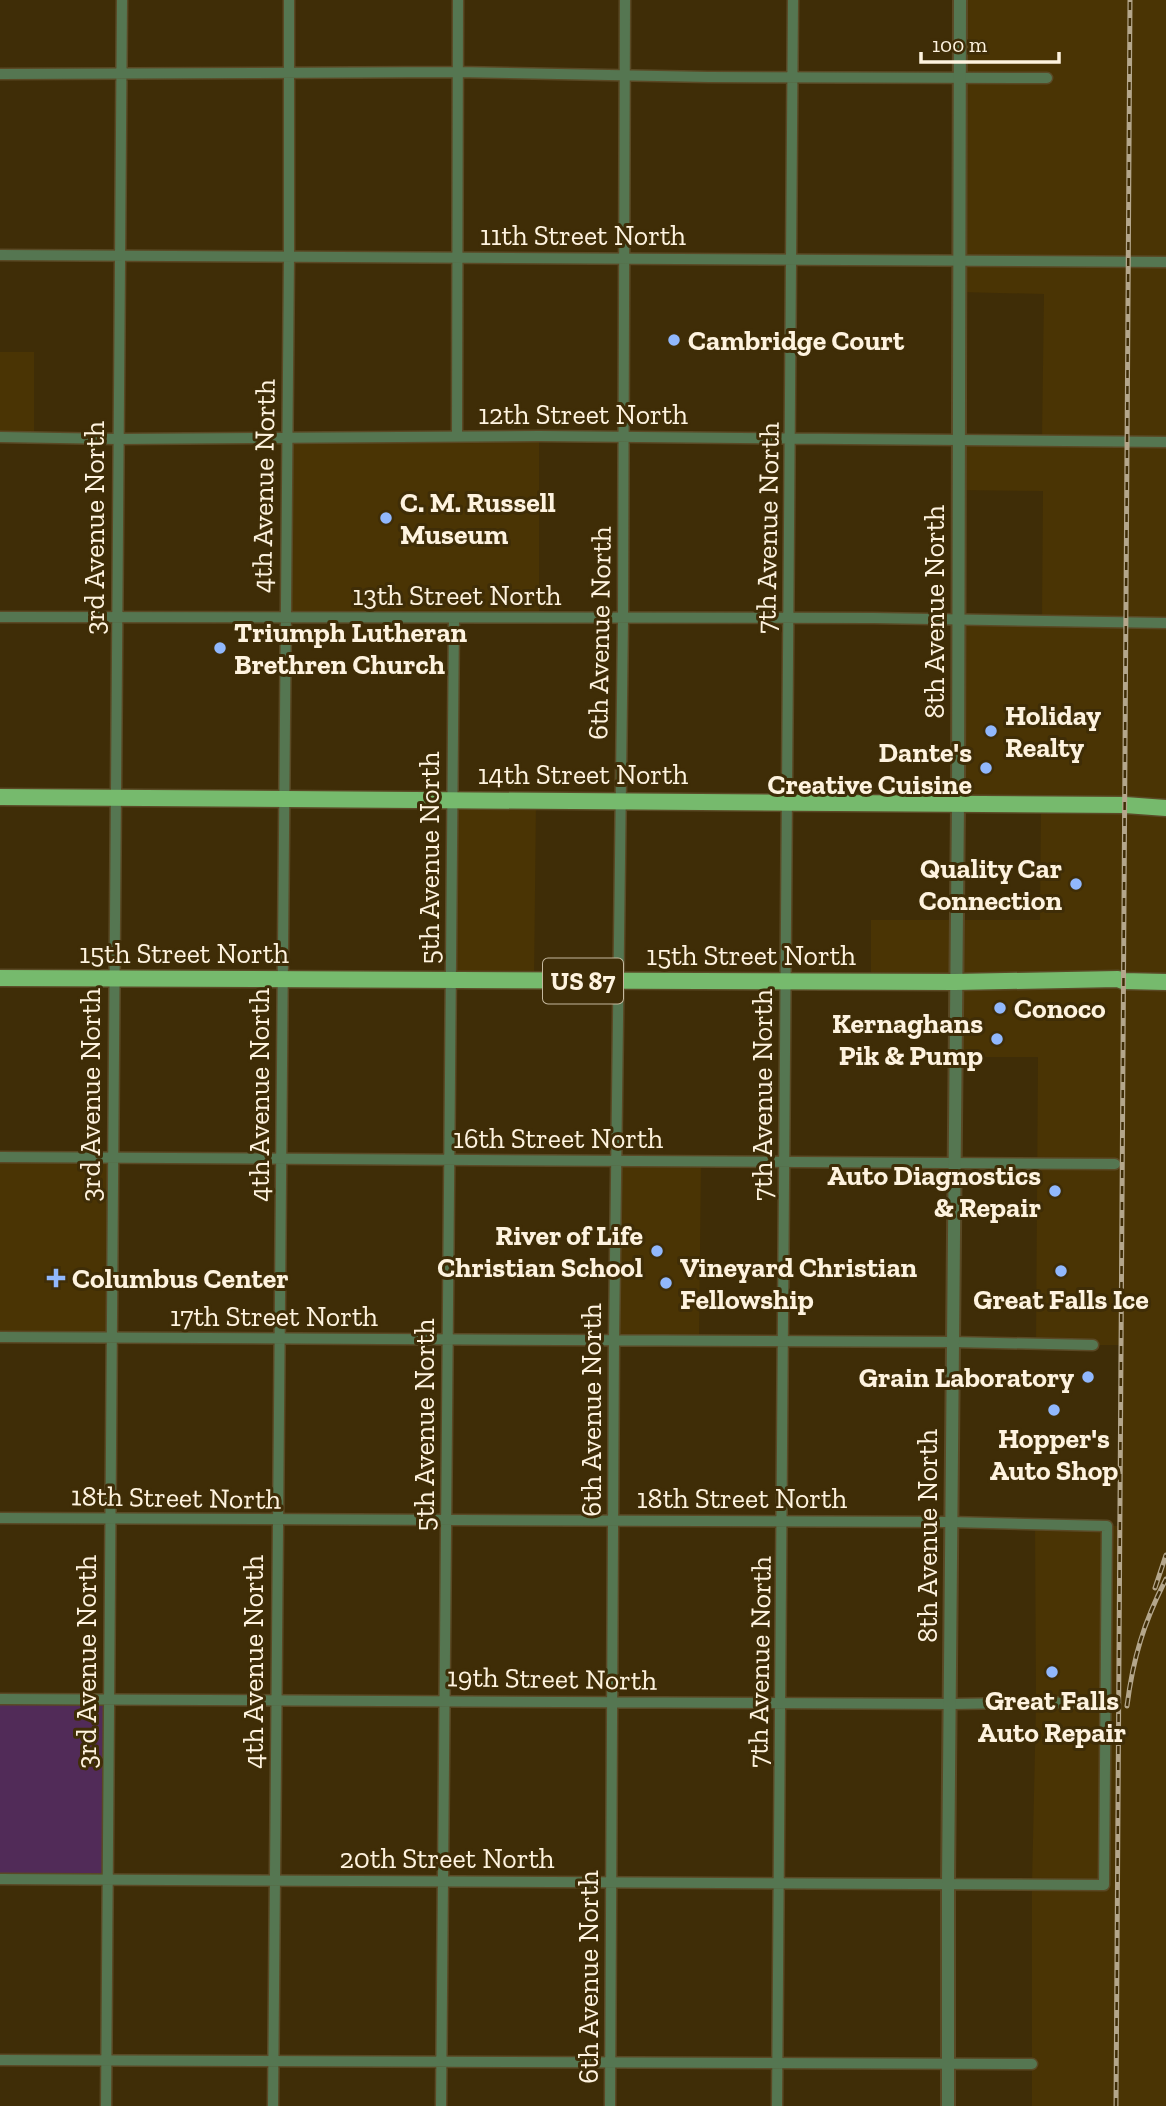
<svg xmlns="http://www.w3.org/2000/svg" width="1166" height="2106" font-family="'Zilla Slab',serif">
  <style>
    .built { fill: #4a3404 }
    .green { fill: #512b58 }
    .lines { fill: none; stroke-linecap: round; stroke-linejoin: round }
    .minor-casing { stroke: #5a4925; stroke-width: 13 }
    .tertiary-casing { stroke: #5a4925; stroke-width: 16 }
    .primary-casing { stroke: #5a4925; stroke-width: 19 }
    .minor { stroke: #557651; stroke-width: 10 }
    .tertiary { stroke: #557651; stroke-width: 12 }
    .primary { stroke: #76ba6d; stroke-width: 16 }
    .rail-casing { stroke: #b4a68b; stroke-width: 5 }
    .rail { stroke: #3f2d07; stroke-width: 2.5; stroke-dasharray: 8; stroke-linecap: butt }
    .poi-dot { fill: #91b8fd; stroke: #3f2d07; stroke-width: 2.5 }
    .labels { text-anchor: middle; stroke-width: 6; stroke-linejoin: round; paint-order: stroke }
    .shield { fill: #3f2d07; stroke: #c5b89e; stroke-width: 2 }
    .shield-label { font-size: 26px; font-weight: bold; fill: #fef3df }
    .street-label { font-size: 28px; fill: #fef3df; stroke: #3f2d07 }
    .poi-label { font-size: 28px; font-weight: bold; fill: #fef3df; stroke: #3f2d07; text-anchor: start }
  </style>
  <rect width="100%" height="100%" fill="#3f2d07"/>
  <path class="built" d="M960,0h206v2106h-134v-221l4,-182 -1,-179 85,2 1,-181h-85l2,-288h-83v-75h-84v-62h169l1,-116 -83,-1v-184l84,2 1,-130 -85,-1v-52l84,1 2,-145 -85,-2z
    M0,352h34v85l-34,-1z
    M287,436h252v182l-255,-1z
    M452,799l84,1 -2,181h-83z
    M0,1157l113,1 -2,180 -111,-1z
    M616,1161h85l-2,180 -85,-1z"/>
  <path class="green" d="M0,1699l107,1 1,180 -108,-1z"/>
  <g class="lines">
    <defs>
      <path id="minor" d="M0,74l457,-2 251,5 339,1
        M0,255l1166,7
        M457,436l1,-436
        M0,437l117,2 422,-3 627,6
        M0,617l874,1 292,5
        M0,1157l1115,7
        M0,1337l953,5 140,3
        M0,1518l951,4 156,4 -3,359 -1104,-6
        M0,1699l951,5 153,-2
        M0,2060l1032,4
        M106,2106l16,-2106
        M273,2106l16,-1850v-256
        M441,2106l13,-1488
        M610,2106l4,-766 9,-721 2,-619
        M777,2106l16,-2106"/>
      <path id="tertiary" d="M948,2106v-223l10,-1080 2,-803"/>
      <path id="primary" d="M0,797l1125,8 41,3
        M0,978l955,4 163,-3 5,2 43,1"/>
    </defs>
    <use href="#minor" class="minor-casing"/>
    <use href="#tertiary" class="tertiary-casing"/>
    <use href="#primary" class="primary-casing"/>
    <use href="#minor" class="minor"/>
    <use href="#tertiary" class="tertiary"/>
    <use href="#primary" class="primary"/>
    <defs>
      <path id="rail" d="M1155,1588l11,-33
        M1127,1706c6,-48 17,-84 39,-127
        M1116,2106l14,-2106"/>
    </defs>
    <use href="#rail" class="rail-casing"/>
    <use href="#rail" class="rail"/>
  </g>
  <g class="poi-dot">
    <circle cx="674" cy="340" r="7"/>
    <circle cx="386" cy="518" r="7"/>
    <circle cx="220" cy="648" r="7"/>
    <circle cx="991" cy="731" r="7"/>
    <circle cx="986" cy="768" r="7"/>
    <circle cx="1076" cy="884" r="7"/>
    <circle cx="1000" cy="1008" r="7"/>
    <circle cx="997" cy="1039" r="7"/>
    <circle cx="1055" cy="1191" r="7"/>
    <circle cx="657" cy="1251" r="7"/>
    <circle cx="1061" cy="1271" r="7"/>
    <path d="M52.5 1267.5h7v7h7v7h-7v7h-7v-7h-7v-7h7z"/>
    <circle cx="666" cy="1283" r="7"/>
    <circle cx="1088" cy="1377" r="7"/>
    <circle cx="1054" cy="1410" r="7"/>
    <circle cx="1052" cy="1672" r="7"/>
  </g>
  <g class="labels">
    <rect class="shield" x="543" y="958.5" width="80" height="45" rx="5"/>
    <g class="shield-label">
      <text x="583" y="990">US 87</text>
    </g>
    <g class="street-label">
      <text x="583" y="245">11th Street North</text>
      <text x="583" y="424">12th Street North</text>
      <text transform="translate(263 486) rotate(-89)" y="10">4th Avenue North</text>
      <text transform="translate(94 528) rotate(-90)" y="10">3rd Avenue North</text>
      <text transform="translate(767 528) rotate(-89)" y="10">7th Avenue North</text>
      <text x="457" y="605">13th Street North</text>
      <text transform="translate(934 612) rotate(-90)" y="10">8th Avenue North</text>
      <text transform="translate(599 633) rotate(-89)" y="10">6th Avenue North</text>
      <text x="583" y="784">14th Street North</text>
      <text transform="translate(429 858) rotate(-90)" y="10">5th Avenue North</text>
      <text x="184" y="963">15th Street North</text>
      <text x="751" y="965">15th Street North</text>
      <text transform="translate(90 1095) rotate(-90)" y="10">3rd Avenue North</text>
      <text transform="translate(259 1095) rotate(-90)" y="10">4th Avenue North</text>
      <text transform="translate(762 1095) rotate(-90)" y="10">7th Avenue North</text>
      <text x="558" y="1148">16th Street North</text>
      <text x="274" y="1326">17th Street North</text>
      <text transform="translate(591 1410) rotate(-90)" y="10">6th Avenue North</text>
      <text transform="translate(424 1425) rotate(-90)" y="10">5th Avenue North</text>
      <text transform="translate(176 1497) rotate(1)" y="10">18th Street North</text>
      <text x="742" y="1508">18th Street North</text>
      <text transform="translate(927 1536) rotate(-90)" y="10">8th Avenue North</text>
      <text transform="translate(86 1662) rotate(-90)" y="10">3rd Avenue North</text>
      <text transform="translate(253 1662) rotate(-90)" y="10">4th Avenue North</text>
      <text transform="translate(759 1662) rotate(-89)" y="10">7th Avenue North</text>
      <text transform="translate(552 1678) rotate(1)" y="10">19th Street North</text>
      <text x="447" y="1868">20th Street North</text>
      <text transform="translate(588 1977) rotate(-90)" y="10">6th Avenue North</text>
    </g>
    <g class="poi-label">
      <text x="688" y="350">Cambridge Court</text>
      <text x="400" y="512">C. M. Russell<tspan x="400" dy="32">Museum</tspan></text>
      <text x="234" y="642">Triumph Lutheran<tspan x="234" dy="32">Brethren Church</tspan></text>
      <text x="1005" y="725">Holiday<tspan x="1005" dy="32">Realty</tspan></text>
      <text x="972" y="762" text-anchor="end">Dante's<tspan x="972" dy="32">Creative Cuisine</tspan></text>
      <text x="1062" y="878" text-anchor="end">Quality Car<tspan x="1062" dy="32">Connection</tspan></text>
      <text x="1014" y="1018">Conoco</text>
      <text x="983" y="1033" text-anchor="end">Kernaghans<tspan x="983" dy="32">Pik &amp; Pump</tspan></text>
      <text x="1041" y="1185" text-anchor="end">Auto Diagnostics<tspan x="1041" dy="32">&amp; Repair</tspan></text>
      <text x="643" y="1245" text-anchor="end">River of Life<tspan x="643" dy="32">Christian School</tspan></text>
      <text x="680" y="1277">Vineyard Christian<tspan x="680" dy="32">Fellowship</tspan></text>
      <text x="72" y="1288">Columbus Center</text>
      <text x="1061" y="1309" text-anchor="middle">Great Falls Ice</text>
      <text x="1074" y="1387" text-anchor="end">Grain Laboratory</text>
      <text x="1054" y="1448" text-anchor="middle">Hopper's<tspan x="1054" dy="32">Auto Shop</tspan></text>
      <text x="1052" y="1710" text-anchor="middle">Great Falls<tspan x="1052" dy="32">Auto Repair</tspan></text>
    </g>
  </g>
  <path d="M921 52v10h138v-10" fill="none" stroke="#fef3df" stroke-width="3.5"/>
  <text x="932" y="52" font-size="21" fill="#fef3df" stroke="#3f2d07" stroke-width="5" paint-order="stroke">100 m</text>
</svg>
